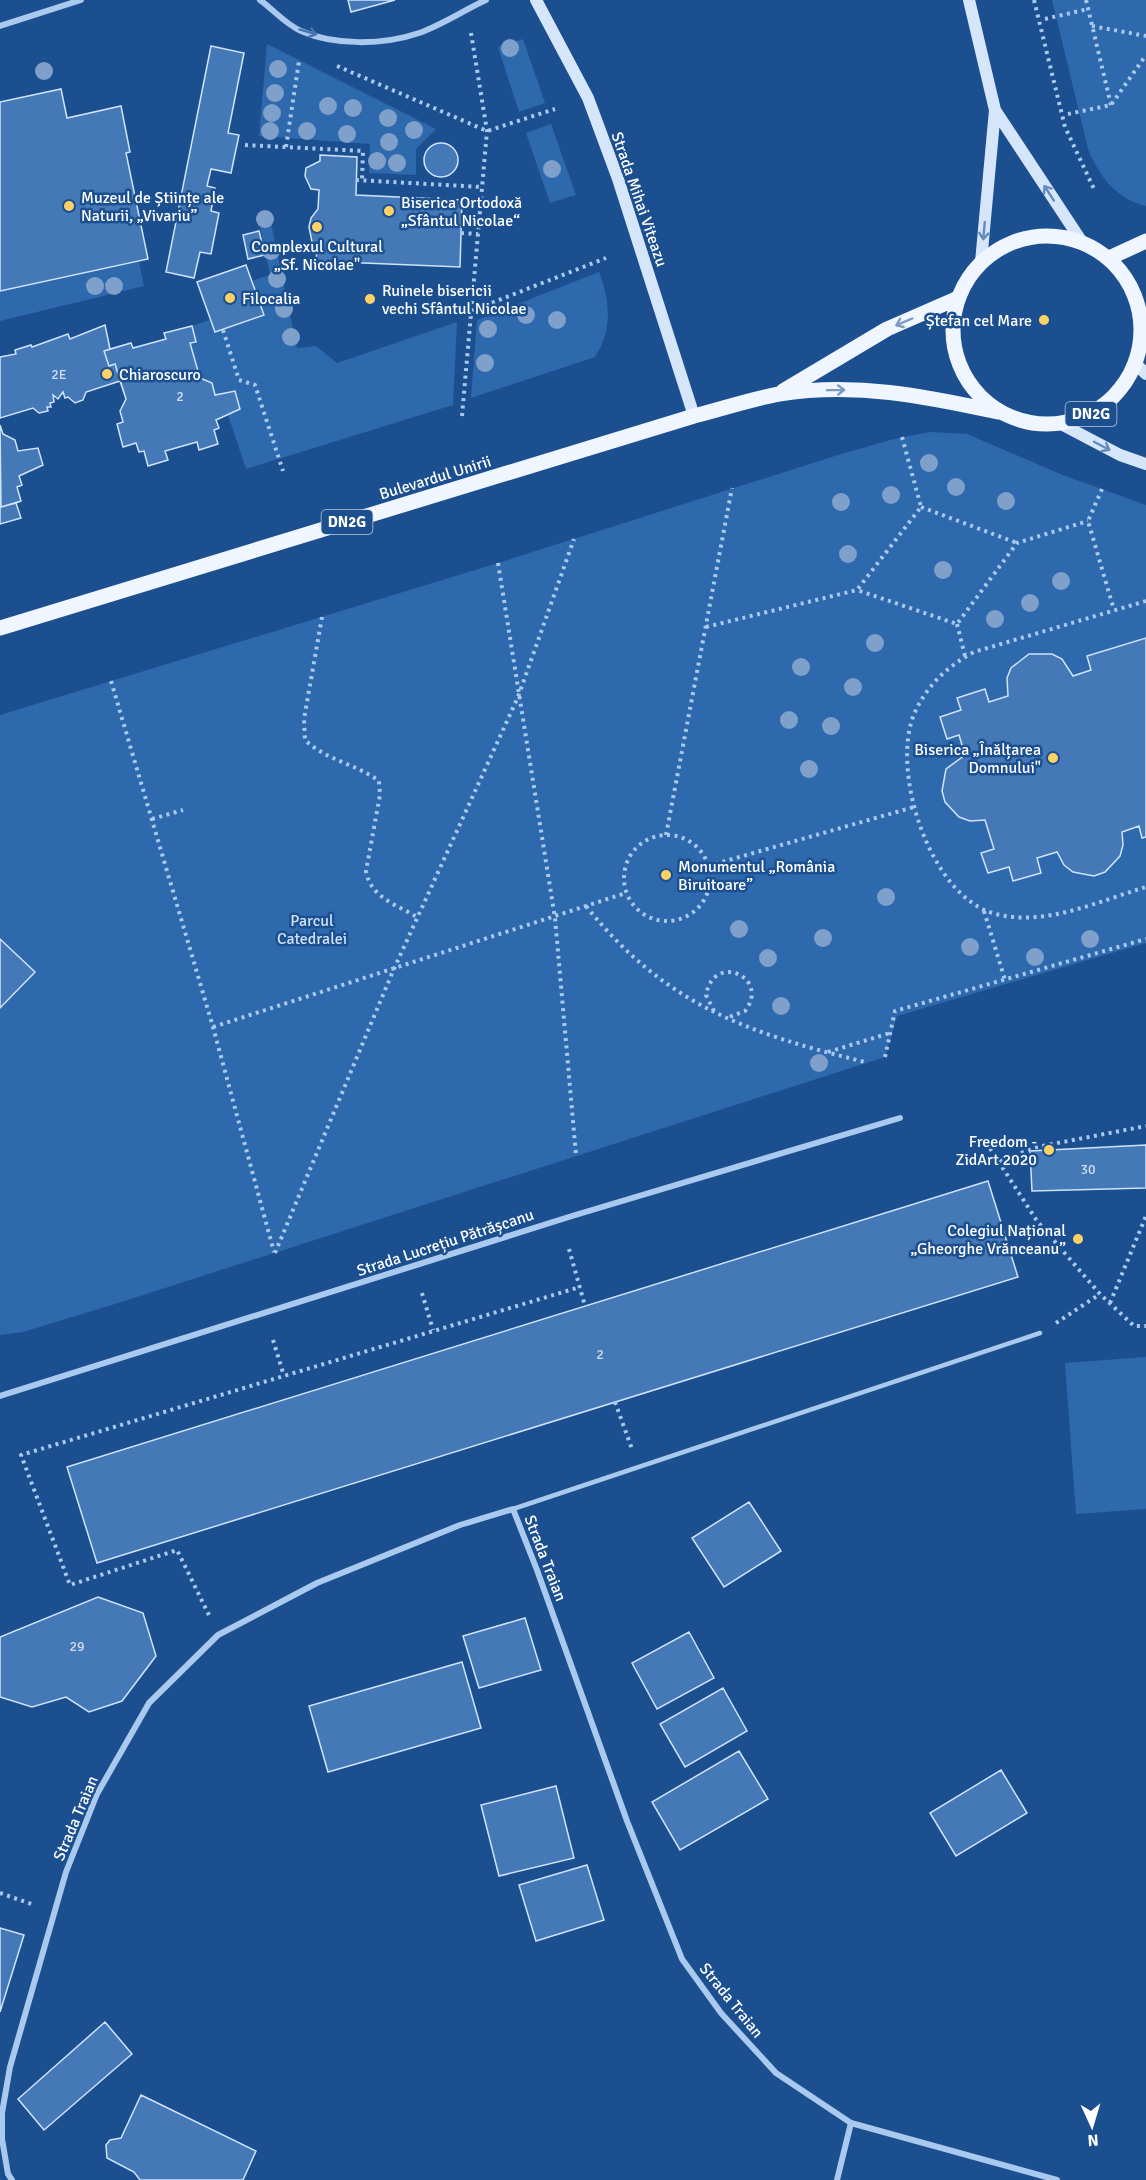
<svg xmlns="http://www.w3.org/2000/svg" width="1146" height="2180" font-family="Signika,sans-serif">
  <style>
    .green { fill: #2e69ad }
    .building { fill: #4478b7; stroke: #cfe3fa; stroke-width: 1.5 }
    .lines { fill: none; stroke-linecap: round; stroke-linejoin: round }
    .path { stroke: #a9c9ee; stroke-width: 4; stroke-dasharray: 3 4.5; stroke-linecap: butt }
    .lane { stroke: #a9c9ee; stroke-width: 4.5 }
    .street { stroke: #a9c9ee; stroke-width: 6 }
    .secondary { stroke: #d6e6fa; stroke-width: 12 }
    .primary { stroke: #f0f6ff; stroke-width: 15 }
    .tree { fill: #7ea0ca }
    .oneway { stroke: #4674ac }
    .oneway2 { stroke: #668bba }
    .oneway3 { stroke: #7b9ac1 }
    .poi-dot { fill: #ffd166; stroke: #1b4f8f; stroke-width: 2 }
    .labels { text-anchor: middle; stroke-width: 5; stroke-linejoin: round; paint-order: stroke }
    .number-label { font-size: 14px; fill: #d0dded }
    .shield { fill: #1b4f8f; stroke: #bbcadd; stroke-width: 1.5 }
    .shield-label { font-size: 15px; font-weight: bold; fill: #fff }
    .poi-label { font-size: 16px; fill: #fff; stroke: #1b4f8f; text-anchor: start }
    .street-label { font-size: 16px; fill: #fff; stroke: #1b4f8f }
    .park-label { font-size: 16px; fill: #cfe3fa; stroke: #1b4f8f }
  </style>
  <rect width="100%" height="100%" fill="#1b4f8f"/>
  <path class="green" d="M1052,0h94v206c-30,-7 -47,-30 -58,-57z
    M523,39l22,64 -26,9 -21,-65z
    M267,44l169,85 -20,20v26l-47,-2 1,-29 -111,-8z
    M551,124l25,71 -26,8 -24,-70z
    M269,213l28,135 19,-2 21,17 120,-41 -4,83 -207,64 -18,-54 12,-7 -6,-17 -19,4 -3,-12 -12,-5 -10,-35 6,-2 -4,-15 18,-6 5,12 37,-51 18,-6 -12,-59z
    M139,262l5,24 -144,35v-30z
    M599,272c11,27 14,59 -4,85l-124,41 6,-78z
    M930,432l37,2 96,41 83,30v438l-249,73 -12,41 -770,247 -92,28 -23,3v-620l498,-152 340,-108 56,-16z
    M1146,1357v152l-70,5 -11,-151z"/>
  <path class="building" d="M348,0h47l-44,12z
    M211,46l33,7 -16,80 11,2 -8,38 -20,-4 -4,17 8,2 -4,23 8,2 -8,41 -11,-2 -6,26 -28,-6z
    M61,89l6,29 54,-12 9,46 -4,1 22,106 -148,32v-189z
    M424 160a17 17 0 1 1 34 0a17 17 0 1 1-34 0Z
    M320,155l37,2 -1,38 106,5 -2,67 -144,-6 1,-12 -5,-7 -3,-15 2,-9 7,-9 1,-19 -8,-1 -6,-13 1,-8 14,-7z
    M259,231l6,24 -17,4 -5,-24z
    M246,265l18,50 -49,17 -18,-50z
    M105,325l5,24 21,-6 2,5 33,-9 -2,-6 28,-7 4,16 -6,1 10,35 12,5 3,12 20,-4 5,18 -24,11 3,8 -5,2 4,14 -19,6 -2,-8 -32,9 3,9 -20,6 -4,-15 -5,1 -3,-9 -13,4 -6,-23 6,-2 -3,-11 6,-12 -6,-18 -34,11 -3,8 -8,3 -7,-6 -3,1 -2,-6 -5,7 -5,-4 1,7 -4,1 1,4h-4l1,4 -9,2 -6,-5 -33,10v-61l16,-3 -1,-4 16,-5 1,2 36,-13 2,5z
    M105,325l5,24 -6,2 5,15 6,-2 5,17 -34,11 -3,8 -8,3 -7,-6 -3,1 -2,-6 -5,7 -5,-4 1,7 -4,1 1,4h-4l1,4 -9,2 -6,-5 -33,10v-61l16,-3 -1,-4 16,-5 1,2 36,-13 2,5z
    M192,326l4,16 -6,1 10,35 12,5 3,12 20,-4 5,18 -24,11 3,8 -5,2 4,14 -19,6 -2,-8 -32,9 3,9 -20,6 -4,-15 -5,1 -3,-9 -13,4 -6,-23 6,-2 -3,-11 6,-12 -11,-35 -6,2 -5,-15 27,-8 2,5 33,-9 -2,-6z
    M0,425l3,9 12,6 3,11 20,-3 5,17 -24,11 3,9 -5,2 4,14 -5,2 5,15 -21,6z
    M0,425l3,9 12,6 3,11 20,-3 5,17 -24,11 3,9 -5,2 4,14 -20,6z
    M0,502l1,5 15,-4 5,15 -21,6z
    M1146,638v199l-4,1 -3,-12 -17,6 1,13 -3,11 -15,16 -11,4 -21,-4 -9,-7 -7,-13 -20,6 4,15 -28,8 -4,-14 -21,6 -7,-20 13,-4 -9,-29 -15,1 -11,-4 -14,-15 -3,-11 4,-22 19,-14 -6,-20 -12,4 -7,-22 21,-7 -4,-12 28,-9 4,13 19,-6 -1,-18 4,-10 18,-14h23l10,5 11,17 18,-6 -4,-14z
    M0,939l35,33 -35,36z
    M1146,1145v43l-114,3 -2,-40z
    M988,1181l30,96 -921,286 -30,-96z
    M749,1502l32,49 -57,36 -32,-49z
    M98,1597l45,16 13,43 -34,45 -33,11 -23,-15 -34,10 -32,-10v-60z
    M525,1618l16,52 -62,18 -16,-52z
    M689,1632l25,46 -57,31 -25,-46z
    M462,1662l19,66 -153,44 -19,-66z
    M723,1688l24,43 -62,36 -25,-43z
    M739,1751l29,48 -88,51 -28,-48z
    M1001,1770l26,43 -71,43 -26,-43z
    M556,1786l18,72 -75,18 -18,-71z
    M587,1865l17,55 -68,21 -17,-56z
    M0,1928l24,7 -24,77z
    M105,2022l27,32 -88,76 -26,-31z
    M141,2095l115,56 -13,29h-103l-6,-8 -27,-14 -1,-13 4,-5 11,-2z"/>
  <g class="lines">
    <path class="path" d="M1034,0l31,127 29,62
      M1086,0l25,105
      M1045,19l43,-10
      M1092,26l54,10
      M337,66l150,65 68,-22
      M1068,114l43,-9 35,-50
      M245,145l118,6 -1,29
      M286,147l13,-86
      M356,180l126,7
      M461,233l17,1
      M471,311l135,-53
      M223,330l16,50 16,5 28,86
      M462,416l25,-285 -16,-98
      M902,437l19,70 -64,83 100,34 60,-81 71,-22
      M1102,489l-14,32 26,89
      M921,507l96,36
      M498,563l57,355 21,237
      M1146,601l-172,51c-26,14 -46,32 -59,60 -26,57 15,186 81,202 49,13 103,-13 150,-27
      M322,617l-18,102 1,21c21,20 51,24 74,41l1,14 -14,76c4,26 31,34 51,46
      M957,624l8,32
      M706,627l151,-37
      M111,681l102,346 61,225
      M152,819l31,-9
      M666,835l66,-347
      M624 878a43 43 0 1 1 86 0a43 43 0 1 1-86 0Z
      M708,866l206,-59
      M586,906c79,99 161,127 279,156
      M984,911l21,69
      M714,1011l-8,-16c8,-44 65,-17 39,16l-16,6
      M213,1027l413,-134
      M828,1052l62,-19
      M885,1057l10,-46 251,-72
      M986,1142l51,79 63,73 34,32h12
      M1000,1161l37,-14 109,-21
      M569,1249l16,57
      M275,1253l118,-282 125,-274 56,-158
      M422,1293l11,37
      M1110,1303l36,-87
      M1056,1323l44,-29
      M273,1340l11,36
      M615,1402l17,47
      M209,1615l-32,-65 -107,35 -49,-130 559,-168
      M0,1893l34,12"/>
    <path class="lane" d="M513,1509l527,-176"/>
    <path class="street" d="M260,0c14,10 25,24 41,31 34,15 83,14 118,2 23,-8 45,-23 67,-33
      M0,26l81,-26
      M0,1396l572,-180 328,-98
      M12,2180l-4,-6 -6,-35v-26l8,-46 56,-195 31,-78 52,-91 69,-68 99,-52 143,-58 53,-16 24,61 90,251 55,138 39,54 55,60 75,50 206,57
      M837,2180l14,-57"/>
    <path class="secondary" d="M536,0l52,98 30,81 76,237
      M969,0l26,110 -14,152
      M995,110l87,132
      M1136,364l10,10
      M1061,424l59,31 26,9"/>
    <path class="primary" d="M953 330a94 94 0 1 1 188 0a94 94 0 1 1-188 0Z
      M1109,258l37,-17
      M783,391l104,-62 71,-31
      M0,628l694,-212c28,-7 57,-17 85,-22 77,-12 145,2 219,18"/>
  </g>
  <g class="tree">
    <circle cx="510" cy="48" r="9"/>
    <circle cx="278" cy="69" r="9"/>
    <circle cx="44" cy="71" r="9"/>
    <circle cx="275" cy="93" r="9"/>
    <circle cx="328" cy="106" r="9"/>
    <circle cx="353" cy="108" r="9"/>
    <circle cx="272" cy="113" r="9"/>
    <circle cx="388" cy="118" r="9"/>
    <circle cx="414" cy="130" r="9"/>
    <circle cx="270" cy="131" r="9"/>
    <circle cx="307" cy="131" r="9"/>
    <circle cx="347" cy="134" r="9"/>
    <circle cx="389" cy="142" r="9"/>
    <circle cx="377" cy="161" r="9"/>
    <circle cx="397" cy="163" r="9"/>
    <circle cx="552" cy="169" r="9"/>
    <circle cx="265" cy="219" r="9"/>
    <circle cx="271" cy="251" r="9"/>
    <circle cx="277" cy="279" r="9"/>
    <circle cx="95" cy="286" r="9"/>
    <circle cx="114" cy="286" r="9"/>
    <circle cx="284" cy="309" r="9"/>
    <circle cx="526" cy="315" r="9"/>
    <circle cx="557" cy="320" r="9"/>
    <circle cx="488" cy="329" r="9"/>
    <circle cx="291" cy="337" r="9"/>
    <circle cx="485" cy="363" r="9"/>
    <circle cx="929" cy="463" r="9"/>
    <circle cx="956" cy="487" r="9"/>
    <circle cx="891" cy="495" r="9"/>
    <circle cx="1006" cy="501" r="9"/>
    <circle cx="841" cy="502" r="9"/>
    <circle cx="848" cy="554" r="9"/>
    <circle cx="943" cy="570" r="9"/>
    <circle cx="1061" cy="581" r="9"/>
    <circle cx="1030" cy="603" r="9"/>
    <circle cx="995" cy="619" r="9"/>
    <circle cx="875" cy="643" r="9"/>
    <circle cx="801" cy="667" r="9"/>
    <circle cx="853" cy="687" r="9"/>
    <circle cx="789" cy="720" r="9"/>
    <circle cx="831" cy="726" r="9"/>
    <circle cx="809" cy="769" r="9"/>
    <circle cx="886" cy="897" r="9"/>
    <circle cx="739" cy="929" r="9"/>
    <circle cx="823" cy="938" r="9"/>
    <circle cx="1090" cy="939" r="9"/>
    <circle cx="970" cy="947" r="9"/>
    <circle cx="1035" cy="957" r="9"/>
    <circle cx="768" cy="958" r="9"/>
    <circle cx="781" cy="1006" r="9"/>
    <circle cx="819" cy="1063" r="9"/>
  </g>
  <defs><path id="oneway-shaft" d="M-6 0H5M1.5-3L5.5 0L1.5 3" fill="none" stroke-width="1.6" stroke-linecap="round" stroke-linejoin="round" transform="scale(1.5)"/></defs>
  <use class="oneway" href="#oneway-shaft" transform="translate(308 32) rotate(17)"/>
  <g class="oneway2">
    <use href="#oneway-shaft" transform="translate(1049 193) rotate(-123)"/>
    <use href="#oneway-shaft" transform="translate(984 231) rotate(95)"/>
    <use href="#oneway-shaft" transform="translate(1102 446) rotate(28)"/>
  </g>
  <g class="oneway3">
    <use href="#oneway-shaft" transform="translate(904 322) rotate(157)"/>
    <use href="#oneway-shaft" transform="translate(836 390) rotate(-1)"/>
  </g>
  <g class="poi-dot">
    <circle cx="69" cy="206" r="6"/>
    <circle cx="389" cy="211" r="6"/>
    <circle cx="317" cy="227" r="6"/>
    <circle cx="230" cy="298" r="6"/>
    <circle cx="370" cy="299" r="6"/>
    <circle cx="1044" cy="320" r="6"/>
    <circle cx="107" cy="374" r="6"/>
    <circle cx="1053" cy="758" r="6"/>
    <circle cx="666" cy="875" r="6"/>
    <circle cx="1049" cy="1150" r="6"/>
    <circle cx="1078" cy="1239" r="6"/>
  </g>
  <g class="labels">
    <g class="number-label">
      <text x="59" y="379">2E</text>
      <text x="180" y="401">2</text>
      <text x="1088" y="1174">30</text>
      <text x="600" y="1359">2</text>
      <text x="77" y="1651">29</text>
    </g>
    <g class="shield">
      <rect x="1065.5" y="402" width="51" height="24" rx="4.5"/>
      <rect x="321.5" y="510" width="51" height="24" rx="4.5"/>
    </g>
    <g class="shield-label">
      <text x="1091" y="419">DN2G</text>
      <text x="347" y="527">DN2G</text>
    </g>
    <g class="poi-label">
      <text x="81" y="203">Muzeul de Științe ale<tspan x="81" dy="18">Naturii, „Vivariu”</tspan></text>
      <text x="401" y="208">Biserica Ortodoxă<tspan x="401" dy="18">„Sfântul Nicolae“</tspan></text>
      <text x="317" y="252" text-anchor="middle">Complexul Cultural<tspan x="317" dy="18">„Sf. Nicolae"</tspan></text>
      <text x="382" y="296">Ruinele bisericii<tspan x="382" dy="18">vechi Sfântul Nicolae</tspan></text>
      <text x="242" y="304">Filocalia</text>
      <text x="1032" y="326" text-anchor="end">Ștefan cel Mare</text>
      <text x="119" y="380">Chiaroscuro</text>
      <text x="1041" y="755" text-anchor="end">Biserica „Înălțarea<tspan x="1041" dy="18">Domnului"</tspan></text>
      <text x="678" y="872">Monumentul „România<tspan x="678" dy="18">Biruitoare”</tspan></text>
      <text x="1037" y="1147" text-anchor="end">Freedom -<tspan x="1037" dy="18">ZidArt 2020</tspan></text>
      <text x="1066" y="1236" text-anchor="end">Colegiul Național<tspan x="1066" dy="18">„Gheorghe Vrănceanu”</tspan></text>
    </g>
    <g class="street-label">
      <text transform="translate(640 199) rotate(71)" y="6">Strada Mihai Viteazu</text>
      <text transform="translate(435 477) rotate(-17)" y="6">Bulevardul Unirii</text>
      <text transform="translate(445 1242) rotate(-18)" y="6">Strada Lucrețiu Pătrășcanu</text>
      <text transform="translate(546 1558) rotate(69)" y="6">Strada Traian</text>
      <text transform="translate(75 1818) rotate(-67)" y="6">Strada Traian</text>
      <text transform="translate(732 2000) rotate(51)" y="6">Strada Traian</text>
    </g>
    <g class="park-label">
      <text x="312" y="926">Parcul<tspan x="312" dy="18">Catedralei</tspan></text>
    </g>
  </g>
  <g transform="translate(1092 2126) rotate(176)" stroke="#1b4f8f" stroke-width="4.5" paint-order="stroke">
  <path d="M0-4.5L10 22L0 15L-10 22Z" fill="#ffffff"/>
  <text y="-9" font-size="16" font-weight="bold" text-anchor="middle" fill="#ffffff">N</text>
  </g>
</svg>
